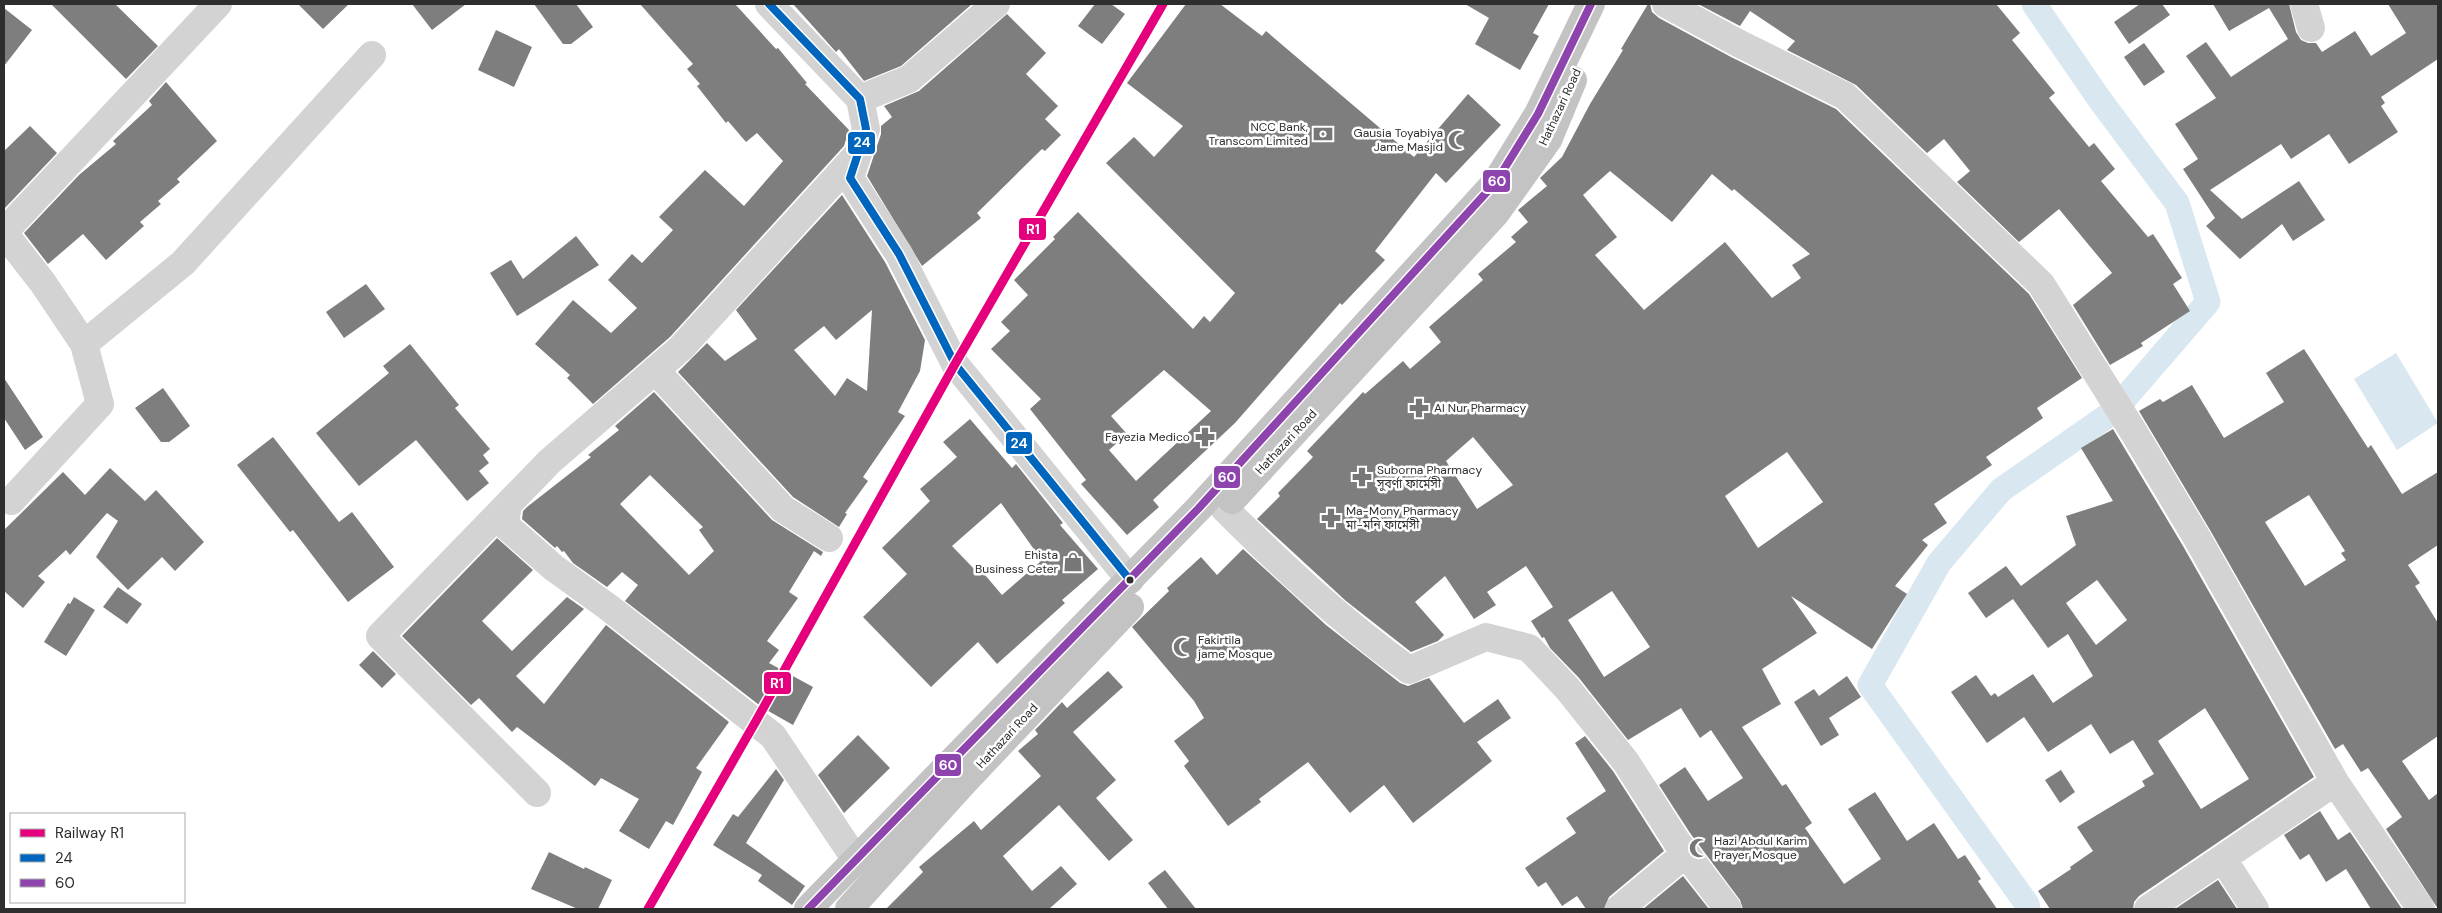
<svg xmlns="http://www.w3.org/2000/svg" width="2442" height="913" font-family="'DM Sans','Noto Sans Bengali',sans-serif">
  <style>
    .water { fill: #d9e7f0 }
    .lines { fill: none; stroke-linecap: round; stroke-linejoin: round }
    .canal { stroke: #d9e7f0; stroke-width: 25 }
    .building { fill: #7e7e7e; fill-rule: evenodd }
    .minor { stroke: #d3d3d3; stroke-width: 28 }
    .trunk { stroke: #c3c3c3; stroke-width: 28 }
    .bus-1-casing { stroke: #fff; stroke-width: 11 }
    .bus-2-casing { stroke: #fff; stroke-width: 11 }
    .bus-1 { stroke: #0065bd; stroke-width: 8 }
    .bus-2 { stroke: #8e44ad; stroke-width: 8 }
    .rail-1-casing { stroke: #fff; stroke-width: 12 }
    .rail-1 { stroke: #e5007d; stroke-width: 9 }
    .bus-dot { fill: #2e2e2e; stroke: #fff; stroke-width: 2 }
    .labels { text-anchor: middle; stroke-width: 5; stroke-linejoin: round; paint-order: stroke }
    .street-label { font-size: 12px; fill: #2e2e2e; stroke: #fff }
    .poi-label { font-size: 12px; fill: #2e2e2e; stroke: #fff; text-anchor: start }
    .line-badge { stroke: #fff; stroke-width: 2 }
    .badge-label { font-size: 14px; text-anchor: middle; font-weight: bold; fill: #fff }
  </style>
  <rect width="100%" height="100%" fill="#fff"/>
  <path class="water" d="M2396,353l42,70 -41,27 -43,-71z"/>
  <g class="lines">
    <path class="canal" d="M2028,909l-1,-5 -157,-219 69,-122 62,-73 112,-78 95,-110 -31,-99 -77,-103 -66,-96"/>
  </g>
  <path class="building" d="M51,4h64l43,42 -32,33z
    M298,4h51l-26,25z
    M412,4h54l-34,26z
    M534,4h42l17,23 -22,17h-8z
    M640,4h95l41,45 2,-1 29,35 -2,1 44,46 -5,16 -174,191 -77,67 -26,-26 3,-3 -35,-31 38,-44 38,33 26,-25 -29,-28 24,-26 10,9 31,-33 -14,-13 46,-47 39,36 39,-45 -26,-28 -11,9 -18,-21 -2,2 -29,-37 3,-2 -13,-15 6,-5z
    M793,4h179l-71,62 -37,15 -25,-32 -3,3z
    M1095,4h16l14,10 -23,30 -24,-18z
    M1186,4h34l42,32 4,-5 148,126 54,-63 33,31 -55,58 -10,-10 -61,78 10,9 -43,45 -2,-2 -105,120 -82,77 6,7 -32,28 -46,-51 5,-4 -56,-71 11,-10 -50,-50 19,-18 -9,-9 27,-27 -14,-15 41,-41 -2,-2 25,-25 115,117 11,-13 6,6 25,-29 -129,-130 28,-26 20,20 29,-31 -56,-43zM1164,370l47,41 -75,70 -27,-31 18,-16 -16,-18z
    M1465,4h84l-16,29 6,3 -19,34 -45,-26 14,-26z
    M1648,4h2l2,8 7,6 72,39 105,52 193,185 53,84 -45,30 6,10 -57,39 6,8 -58,39 13,19 -25,17 6,5 -33,41 12,8 -35,55 -81,-53 26,37 -55,36 19,35 -39,23 40,59 4,-2 26,39 -7,5 39,56 37,-25 -33,-50 27,-17 32,49 27,-18 24,36 7,-4 16,24 -3,2 19,28h-254l-3,-9 -50,-67 -31,-48 26,-18 23,34 35,-23 -32,-48 -11,8 -19,-30 -53,32 -49,-62 -29,-30 -6,-11 -2,1 -11,-17 22,-14 -27,-41 -39,26 9,13 -22,14 -29,-43 -30,26 29,33 -6,6 -27,11 -65,-51 -89,-82 23,-23 -2,-3 35,-36 -6,-6 56,-59 2,2 38,-33 7,8 31,-27 -12,-15 54,-47 -5,-6 38,-32 -5,-5 17,-15 -10,-12 29,-24 -7,-8 22,-21 28,-53 33,-54 -2,-1zM1610,171l62,51 40,-48 20,17 2,-2 76,65 -18,11 9,13 -29,20 -47,-56 -81,68 -49,-55 22,-18 -34,-42zM1473,437l40,48 -36,24 -31,-48zM1787,452l36,50 -65,46 -33,-52zM1612,591l38,56 -46,30 -36,-57z
    M1698,4h298l24,29 -8,7 43,53 -6,5 40,49 5,-4 21,26 -14,12 47,56 5,-3 29,44 -9,6 17,27 -49,32 2,3 -33,19 -37,-60 39,-32 -53,-64 -40,33 -62,-60 13,-11 -26,-32 -17,14 -71,-68 -69,-35 8,-9 -45,-30 -10,15z
    M2140,4h22l8,11 -41,29 -15,-22z
    M2213,4h76l7,28 5,8 7,3h8l6,9 33,-21 16,25 35,-23 -18,-29h50v55l-57,38 4,6 -4,3 17,26 -49,32 -20,-30 -38,25 -10,-15 -71,46 32,29 57,-38 26,39 -32,21 -11,-17 -42,35 -34,-33 9,-8 -32,-49 15,-10 -23,-35 41,-26 -30,-42 20,-14 25,35 57,-38 -19,-31 -40,23z
    M4,8l28,22 -28,36z
    M1007,14l39,39 -20,21 32,32 -13,13 16,16 -16,16 -3,-2 -65,64 4,5 -59,48 -55,-90 14,-42v-8l11,-9 -8,-11 35,-15z
    M496,30l36,17 -18,40 -36,-17z
    M2144,43l21,29 -21,14 -20,-29z
    M166,82l51,59 -40,38 3,3 -22,19 3,3 -21,18 4,4 -38,34 -23,-26 -35,30 -24,-31 55,-58 37,-31 -3,-3 39,-36 -3,-4z
    M30,126l27,27 -53,56v-58z
    M842,195l43,67 40,78 -5,31 -22,41 7,4 -42,61 5,4 -23,32 2,1 -8,13 -46,-30 -115,-125 29,-29 18,18 32,-22 -21,-29zM872,310l-5,81 -20,-13 -12,18 -41,-46 30,-24 12,14z
    M576,236l23,29 -82,51 -27,-43 21,-13 12,19z
    M366,284l19,25 -41,29 -18,-26z
    M410,344l49,61 -4,3 35,41 -7,6 6,8 -10,8 10,12 -22,18 -51,-61 -57,46 -43,-53 73,-60 -6,-7z
    M2304,349l64,99 3,-3 31,49 36,-22v73l-30,20 12,18 -5,3 23,37v113l-36,25 27,39 9,-7v116l-52,-80 16,-12 -34,-49 -7,4 -18,-28 -8,5 -125,-219 -71,-119 21,-12 3,3 29,-17 32,53 60,-36 -18,-29zM2309,495l36,56 -4,2 5,7 -41,26 -40,-64z
    M4,378l39,59 -18,13 -21,-32z
    M163,388l27,38 -21,16h-8l-26,-34z
    M654,392l118,128 51,32 -2,4 -7,-5 -25,41 9,6 -31,43 12,9 -10,13 44,24 -20,38 -30,-17 -138,-107 13,-16 -16,-13 -15,15 -34,-24 -9,-12 -2,1 -5,-6 -2,2 -33,-29 1,-8 4,-4 64,-50 -3,-2 31,-25 -4,-4zM650,475l53,52 -4,3 15,21 -25,24 -69,-71z
    M970,419l42,49 4,-4 47,59 -3,2 38,44 -36,31 3,3 -68,61 -19,-22 -47,45 -68,-70 44,-43 -25,-26 48,-47 -10,-12 37,-32 -14,-15zM1001,503l37,52 -2,2 4,5 -38,33 -22,-26 -3,3 -25,-26z
    M2113,429l70,117 131,231 -175,119 -5,6 -1,7h-83l-12,-18 33,-22 -1,-2 23,-16 -16,-24 68,-41 -3,-5 12,-7 -21,-34 -23,14 -19,-30 -43,28 -24,-35 -37,26 -36,-51 25,-17 15,21 4,-3 3,4 35,-23 20,29 40,-27 -25,-42 -20,14 -35,-49 -27,19 -18,-25 38,-27 15,20 55,-41 -10,-29 47,-15 -32,-53zM2097,580l30,40 -31,25 -30,-42zM2205,708l44,71 -48,30 -43,-68z
    M273,437l66,85 13,-10 42,55 -46,35 -55,-72 -3,2 -53,-67z
    M110,468l35,33 11,-11 48,52 -29,29 -13,-14 -34,33 -32,-33 22,-36 -11,-8 -37,42 -4,-5 -28,26 7,6 -22,26 -19,-17v-61l59,-58 22,23z
    M497,538l36,32 -51,51 30,30 55,-54 17,12 -68,67 28,28 62,-79 123,97 -33,46 6,4 -29,53 -7,-4 -17,28 -30,-18 20,-32 -38,-21 -6,8 -78,-59 -5,5 -33,-34 -8,7 -69,-69z
    M1243,549l83,76 74,58 8,3 21,-8 35,45 34,-24 13,19 -34,24 15,19 -79,62 -29,-38 -34,28 -42,-51 -49,37 2,3 -33,24 -44,-60 5,-5 -15,-20 30,-23 -10,-17 -62,-74 37,-36 -2,-3 34,-31 16,18z
    M118,587l24,17 -15,20 -24,-17z
    M74,597l21,13 -29,46 -22,-14 24,-39 2,1z
    M373,651l23,23 -14,14 -23,-23z
    M1108,671l15,16 -50,45 43,48 -20,18 37,42 -24,21 -50,-56 -56,51 29,35 29,-25 16,18 -28,25h-163l37,-37 -4,-5 55,-46 7,9 60,-54 -23,-25 20,-17 -3,-4 27,-28 5,6z
    M1847,676l14,21 -32,21 10,17 -18,11 -27,-44 20,-13 5,7z
    M858,735l32,33 -46,45 -26,-38z
    M1585,736l28,35 51,80 -55,46 -5,12h-18l-9,-13 -15,10 -16,-24 -8,5 -13,-19 51,-35 -10,-15 40,-27 -31,-48z
    M776,769l8,11 -38,63 59,43 -13,19 -34,-24 4,-6 -49,-30 20,-31 5,3z
    M2061,770l14,22 -15,11 -15,-23z
    M2320,811l18,29 12,-8 52,77h-31l-25,-40 -20,13 -17,-28 -9,6 -16,-25z
    M549,852l35,17 1,-2 27,13 -14,29h-20l-47,-20z
    M1165,870l31,39h-28l-20,-26z
    M1683,876l26,33h-66z
    M2218,880l19,29h-62z"/>
  <g class="lines">
    <path class="minor" d="M769,4l91,95 6,30 -16,49 49,76 56,110 175,216
      M1666,4l72,39 107,53 196,188 92,147 64,107 138,244 86,127
      M2304,4l7,24
      M860,99l49,-20 87,-75
      M4,232l214,-228
      M4,233l39,50 41,61 16,60 -89,97
      M84,344l99,-81 189,-208
      M655,370l128,139 46,29
      M508,505l-3,20 49,43 54,39 165,129 83,124
      M1224,508c60,60 116,112 185,162l77,-33 43,11 38,40 59,74 51,80 51,67
      M537,793l-157,-157 170,-175 131,-113 176,-193
      M2223,859l32,50
      M1619,909l66,-55
      M2148,909l187,-127"/>
    <path class="trunk" d="M1232,500l264,-287 52,-73 25,-60
      M808,909l390,-400 298,-327 42,-68 53,-110
      M849,909l116,-128 165,-174"/>
    <defs>
      <path id="bus-1" d="M769,4l91,95 6,30 -16,49 49,76 56,110 175,216"/>
      <path id="bus-2" d="M808,909l390,-400 298,-327 42,-68 53,-110"/>
    </defs>
    <use href="#bus-1" class="bus-1-casing"/>
    <use href="#bus-2" class="bus-2-casing"/>
    <use href="#bus-1" class="bus-1"/>
    <use href="#bus-2" class="bus-2"/>
    <defs>
      <path id="rail-1" d="M648,909l108,-188 199,-357 208,-360"/>
    </defs>
    <use href="#rail-1" class="rail-1-casing"/>
    <use href="#rail-1" class="rail-1"/>
  </g>
  <defs>
    <symbol id="bank-bare" viewBox="-9 -9 18 18"><path d="M-6-4H6V4H-6ZM0-2.3a2.3 2.3 0 1 0 0 4.6a2.3 2.3 0 1 0 0-4.6Z" fill="#777" stroke="#fff" stroke-width="2.5" paint-order="stroke"/></symbol>
    <symbol id="mosque-bare" viewBox="-9 -9 18 18"><path d="M3.5-4.9A6 6 0 1 0 3.5 4.9A5 5 0 1 1 3.5-4.9Z" fill="#777" stroke="#fff" stroke-width="2.5" paint-order="stroke"/></symbol>
    <symbol id="pharmacy-bare" viewBox="-9 -9 18 18"><path d="M-2-6h4v4h4v4h-4v4h-4v-4h-4v-4h4Z" fill="#777" stroke="#fff" stroke-width="2.5" paint-order="stroke"/></symbol>
    <symbol id="shop-bare" viewBox="-9 -9 18 18"><path d="M-5-2.5h2.3a2.7 3.5 0 0 1 5.4 0H5L5.5 6h-11ZM-1.5-2.5h3a1.5 2.3 0 0 0-3 0Z" fill="#777" stroke="#fff" stroke-width="2.5" paint-order="stroke"/></symbol>
  </defs>
  <g fill-rule="evenodd">
    <use href="#bank-bare" x="1309" y="120" width="28" height="28"/>
    <use href="#mosque-bare" x="1444" y="126" width="28" height="28"/>
    <use href="#pharmacy-bare" x="1405" y="394" width="28" height="28"/>
    <use href="#pharmacy-bare" x="1191" y="423" width="28" height="28"/>
    <use href="#pharmacy-bare" x="1348" y="463" width="28" height="28"/>
    <use href="#pharmacy-bare" x="1317" y="504" width="28" height="28"/>
    <use href="#shop-bare" x="1059" y="548" width="28" height="28"/>
    <use href="#mosque-bare" x="1169" y="633" width="28" height="28"/>
    <use href="#mosque-bare" x="1685" y="834" width="28" height="28"/>
  </g>
  <circle class="bus-dot" cx="1130" cy="580" r="4.5"/>
  <g class="labels">
    <g class="street-label">
      <text transform="translate(1560 107) rotate(-65)" y="4">Hathazari Road</text>
      <text transform="translate(1286 442) rotate(-47)" y="4">Hathazari Road</text>
      <text transform="translate(1007 736) rotate(-47)" y="4">Hathazari Road</text>
    </g>
    <g class="poi-label">
      <text x="1308" y="131" text-anchor="end">NCC Bank,<tspan x="1308" dy="14">Transcom Limited</tspan></text>
      <text x="1443" y="137" text-anchor="end">Gausia Toyabiya<tspan x="1443" dy="14">Jame Masjid</tspan></text>
      <text x="1434" y="412">Al Nur Pharmacy</text>
      <text x="1190" y="441" text-anchor="end">Fayezia Medico</text>
      <text x="1377" y="474">Suborna Pharmacy<tspan x="1377" dy="14">সুবর্ণা ফার্মেসী</tspan></text>
      <text x="1346" y="515">Ma-Mony Pharmacy<tspan x="1346" dy="14">মা-মনি ফার্মেসী</tspan></text>
      <text x="1058" y="559" text-anchor="end">Ehista<tspan x="1058" dy="14">Business Ceter</tspan></text>
      <text x="1198" y="644">Fakirtila<tspan x="1198" dy="14">jame Mosque</tspan></text>
      <text x="1714" y="845">Hazi Abdul Karim<tspan x="1714" dy="14">Prayer Mosque</tspan></text>
    </g>
  </g>
  <g class="line-badge">
    <rect x="847" y="131" width="29" height="24" rx="5" fill="#0065bd"/>
    <rect x="1482" y="169" width="29" height="24" rx="5" fill="#8e44ad"/>
    <rect x="1018" y="217" width="29" height="24" rx="5" fill="#e5007d"/>
    <rect x="1005" y="431" width="28" height="24" rx="5" fill="#0065bd"/>
    <rect x="1213" y="465" width="28" height="24" rx="5" fill="#8e44ad"/>
    <rect x="763" y="671" width="29" height="24" rx="5" fill="#e5007d"/>
    <rect x="934" y="753" width="28" height="24" rx="5" fill="#8e44ad"/>
  </g>
  <g class="badge-label">
    <text x="862" y="147">24</text>
    <text x="1497" y="186">60</text>
    <text x="1033" y="234">R1</text>
    <text x="1019" y="448">24</text>
    <text x="1227" y="482">60</text>
    <text x="777" y="688">R1</text>
    <text x="948" y="770">60</text>
  </g>
  <rect width="2442" height="913" fill="none" stroke="#2e2e2e" stroke-width="10"/>
  <rect x="10" y="813" width="175" height="90" fill="#ffffff" stroke="#ababab"/>
  <rect x="20" y="829" width="25" height="8" fill="#e5007d" stroke="#ababab"/>
  <text x="55" y="838" font-size="15" fill="#2e2e2e">Railway R1</text>
  <rect x="20" y="854" width="25" height="8" fill="#0065bd" stroke="#ababab"/>
  <text x="55" y="863" font-size="15" fill="#2e2e2e">24</text>
  <rect x="20" y="879" width="25" height="8" fill="#8e44ad" stroke="#ababab"/>
  <text x="55" y="888" font-size="15" fill="#2e2e2e">60</text>
</svg>
